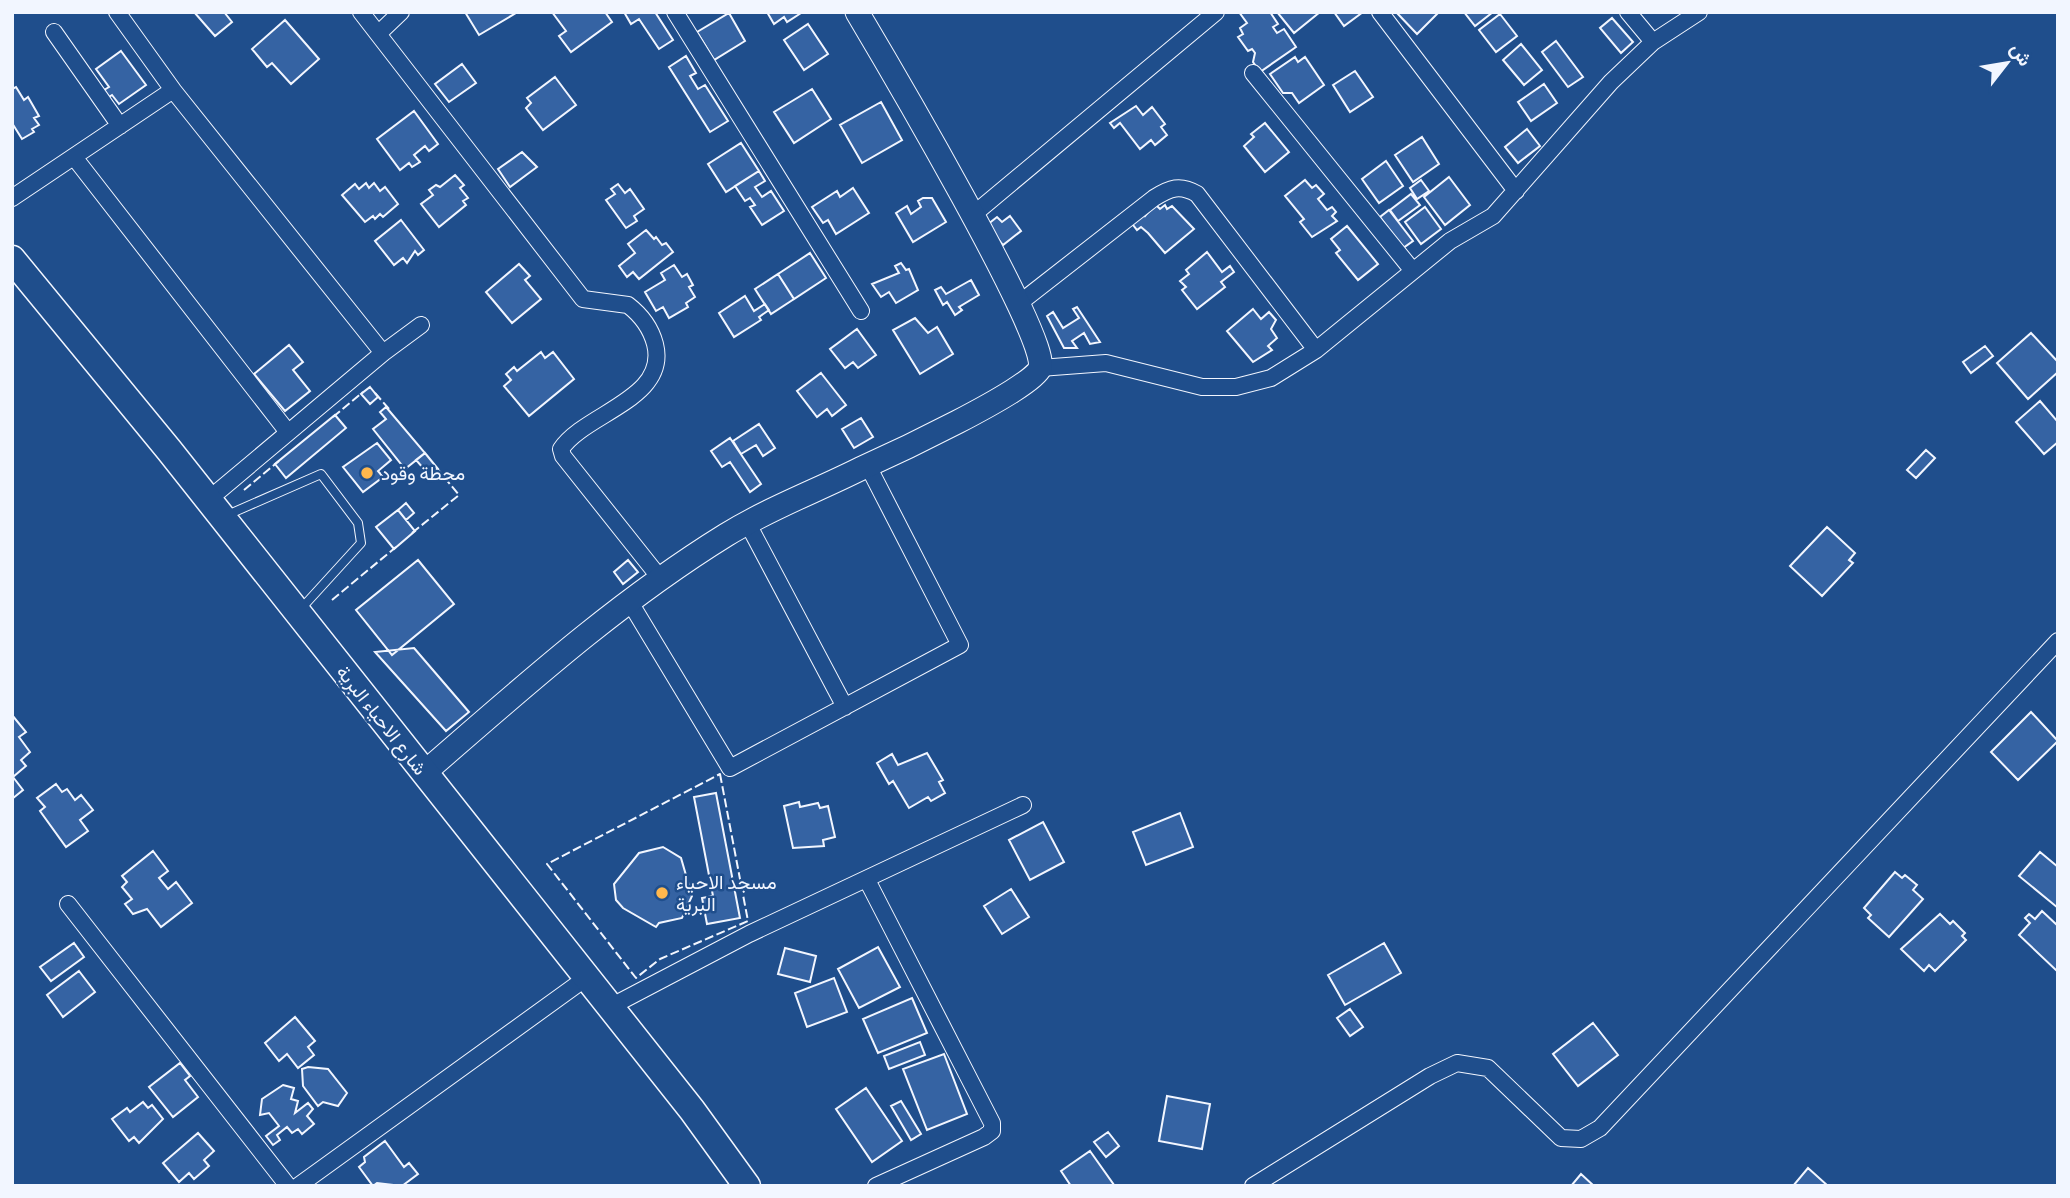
<svg xmlns="http://www.w3.org/2000/svg" width="2070" height="1198" font-family="Barlow,Vazirmatn,sans-serif">
  <style>
    .building { fill: #3563a3; stroke: #f2f6ff; stroke-width: 2 }
    .lines { fill: none; stroke-linecap: round; stroke-linejoin: round }
    .service-casing { stroke: #f2f6ff; stroke-width: 10 }
    .minor-casing { stroke: #f2f6ff; stroke-width: 18 }
    .secondary-casing { stroke: #f2f6ff; stroke-width: 25 }
    .primary-casing { stroke: #f2f6ff; stroke-width: 29 }
    .service { stroke: #1f4e8c; stroke-width: 8 }
    .minor { stroke: #1f4e8c; stroke-width: 16 }
    .secondary { stroke: #1f4e8c; stroke-width: 23 }
    .primary { stroke: #1f4e8c; stroke-width: 26 }
    .fence { stroke: #f2f6ff; stroke-width: 2; stroke-dasharray: 9 3.5; stroke-linecap: butt }
    .poi-dot { fill: #ffb74d; stroke: #1f4e8c; stroke-width: 2.5 }
    .labels { text-anchor: middle; stroke-width: 5; stroke-linejoin: round; paint-order: stroke }
    .poi-label { font-size: 19px; fill: #f2f6ff; stroke: #1f4e8c; text-anchor: start }
    .street-label { font-size: 19px; fill: #f2f6ff; stroke: #1f4e8c }
  </style>
  <rect width="100%" height="100%" fill="#1f4e8c"/>
  <path class="building" d="M194,12h30l8,10 -17,14z
    M465,12h51v1l-37,22z
    M552,12h53l7,10 -41,30 -12,-16 7,-5z
    M624,12h31l18,28 -14,9 -20,-30 -8,5z
    M767,12h34v1l-14,9 -3,-5 -10,7z
    M1239,12h31l8,12 -5,3 4,6 7,-4 12,18 -36,25 -7,-10 2,-9 -3,-4 -4,2 -10,-14 5,-3 -3,-6 7,-5z
    M1277,12h43l-26,21z
    M1334,12h29l-19,14z
    M1439,12l-22,22 -20,-21v-1z
    M1464,12h29l-18,14z
    M729,13l16,28 -31,19 -17,-28z
    M1500,14l17,22 -21,16 -17,-22z
    M1612,18l21,24 -12,11 -21,-25z
    M285,20l34,39 -28,25 -19,-21 -5,4 -15,-18z
    M808,24l20,30 -24,16 -20,-30z
    M1556,41l27,36 -15,10 -26,-35z
    M1521,44l21,26 -18,15 -21,-25z
    M121,51l25,34 -27,19 -7,-9 -3,2 -5,-7 5,-3 -13,-18z
    M686,56l10,17 -6,3 8,13 7,-4 23,36 -18,11 -41,-65z
    M1295,57l3,5 7,-5 19,28 -25,18 -7,-10h-9l-13,-19z
    M462,64l14,19 -27,19 -14,-18z
    M1355,71l18,26 -23,15 -17,-27z
    M555,77l21,28 -33,25 -17,-22 5,-5 -4,-5z
    M1544,84l13,19 -26,18 -13,-19z
    M16,87l8,13 4,-3 11,19 -5,2 5,7 -7,4 2,3 -12,7 -10,-16v-34z
    M812,89l19,30 -37,24 -20,-31z
    M881,102l21,38 -40,23 -22,-38z
    M1136,106l7,9 9,-8 13,17 -4,3 6,8 -12,10 -4,-5 -11,9 -20,-26 -6,5 -4,-5z
    M414,111l24,33 -9,7 -4,-5 -11,9 6,7 -8,5 -3,-4 -9,7 -23,-31z
    M1265,123l24,29 -24,20 -21,-26 10,-9 -3,-3z
    M1527,129l13,17 -22,17 -13,-16z
    M1422,137l17,27 -26,18 -18,-27z
    M741,143l18,28 -33,21 -18,-28z
    M522,152l15,15 -27,20 -12,-18z
    M1386,161l17,25 -24,17 -17,-24z
    M759,171l6,10 -10,6 7,10 9,-6 13,20 -22,14 -12,-18 5,-2 -5,-7 -5,3 -10,-15z
    M455,175l9,10 -4,3 8,10 -5,3 3,4 -27,22 -18,-23 12,-9 -4,-5 7,-5 4,2z
    M1449,177l21,28 -25,20 -21,-28z
    M1305,180l7,8 4,-3 8,9 -6,5 9,11 5,-3 4,5 -4,4 5,5 -25,16 -12,-15 4,-3 -19,-23z
    M1421,180l8,11 -12,8 -7,-11z
    M366,183l3,5 5,-5 6,8 5,-4 13,17 -15,13 -3,-3 -5,5 -2,-3 -8,6 -23,-27 13,-11 4,5z
    M618,184l7,9 5,-4 14,20 -10,7 3,5 -11,7 -20,-28 9,-6 -4,-5z
    M853,188l16,25 -33,21 -8,-14 -5,3 -11,-16 25,-16 3,6z
    M1411,194l9,11 -22,16 -8,-11z
    M923,198h9l14,24 -33,20 -17,-29 11,-7 4,8 10,-7 -3,-6z
    M1155,204l5,5 5,-4 2,4 5,-3 22,23 -29,24 -17,-20 -7,-6 -4,3 -7,-9 12,-10 3,5z
    M1425,207l16,22 -20,15 -16,-22z
    M1389,210l24,31 -10,7 -23,-31z
    M1010,216l11,15 -18,14 -16,-20 10,-8 5,5z
    M401,220l23,30 -6,5 -3,-4 -8,12 -4,-5 -9,7 -19,-24z
    M1347,226l31,38 -20,16 -22,-27 4,-3 -9,-11z
    M646,230l8,9 2,-2 6,8 4,-2 7,9 -34,27 -6,-7 -6,5 -8,-11 16,-13 -7,-9z
    M1207,252l15,20 8,-6 4,6 -13,10 4,5 -28,22 -15,-19 4,-3 -6,-6 9,-7 -3,-4z
    M810,253l16,25 -32,21 -16,-25z
    M901,263l5,7 3,-1 9,21 -22,13 -7,-11 -8,5 -9,-13 27,-11 -4,-7z
    M519,264l11,12 -5,4 16,19 -29,24 -26,-31z
    M674,265l8,12 5,-3 6,11 -4,2 6,10 -9,6 2,4 -19,11 -6,-11 -7,4 -11,-19 20,-12 -4,-7z
    M778,274l16,25 -23,15 -16,-25z
    M971,280l8,15 -20,12 3,3 -7,5 -8,-13 -4,3 -8,-15 6,-3 5,7z
    M745,296l9,15 11,-7 4,6 -10,7 2,3 -27,17 -15,-24z
    M1077,307l23,35 -10,2 -6,-11 -12,8 5,7h-13l-17,-32 6,-4 10,16 16,-10 -6,-9z
    M1253,309l8,10 8,-7 7,8 -5,9 6,9 -9,8 4,4 -19,12 -26,-31z
    M915,318l13,15 9,-6 16,27 -33,20 -27,-44z
    M857,329l19,26 -18,13 -5,-6 -8,6 -15,-19z
    M2031,333l27,29v10l-30,27 -31,-36z
    M289,345l14,17 -10,8 17,21 -25,20 -31,-37z
    M1985,346l8,10 -22,17 -8,-11z
    M541,352l4,6 8,-6 21,27 -45,37 -25,-30 7,-6 -5,-6 8,-7 3,4z
    M821,373l25,32 -14,11 -5,-7 -10,8 -20,-26z
    M370,387l8,10 -8,7 -9,-10z
    M2040,401l18,21v20l-14,12 -28,-32z
    M386,407l39,46 -20,16 -32,-40 13,-10 -6,-7z
    M335,415l11,13 -60,50 -11,-14z
    M861,418l12,19 -19,11 -12,-19z
    M759,424l16,24 -12,8 -7,-11 -15,9 -8,-13z
    M730,438l31,46 -11,8 -20,-30 -8,5 -11,-16z
    M377,443l14,17 -13,11 5,6 -20,15 -20,-25z
    M1926,450l9,8 -19,20 -9,-8z
    M425,453l13,16 -8,7 -14,-16z
    M406,503l8,10 -8,7 -8,-10z
    M398,510l17,21 -21,18 -18,-22z
    M1827,527l28,26 -6,7 4,3 -31,33 -32,-30z
    M418,560l36,44 -62,51 -36,-45z
    M628,560l10,12 -15,12 -9,-12z
    M414,648l55,64 -23,19 -71,-79z
    M2031,712l27,29 -40,39 -27,-28z
    M12,715l14,17 -7,5 11,15 -9,8 5,6 -13,11 10,13 -11,9z
    M927,753l16,27 -4,2 6,11 -14,8 -3,-4 -19,11 -16,-27 -4,3 -12,-21 15,-9 6,11z
    M56,784l6,8 5,-3 8,11 6,-5 12,15 -13,10 8,11 -22,16 -26,-36 5,-4 -8,-9z
    M716,793l24,125 -33,6 -5,-26 11,-2 -19,-99z
    M799,802l1,5 18,-4 2,5 8,-2 7,31 -12,3 1,6 -31,2 -9,-42z
    M1180,813l13,34 -47,18 -13,-33z
    M1043,822l21,40 -34,18 -21,-40z
    M663,847l18,11 11,38 -10,22 -23,5 -3,4 -33,-19 -7,-8 -2,-16 25,-31z
    M153,851l15,20 -9,7 9,11 8,-7 16,21 -31,24 -14,-18 -14,5 -8,-10 7,-5 -10,-12 5,-5 -5,-6z
    M2040,852l18,15v41l-39,-32z
    M1895,872l7,6 3,-3 12,10 -4,5 10,9 -34,38 -21,-19 3,-3 -7,-7z
    M1011,889l18,28 -27,17 -18,-28z
    M2042,911l16,15v46l-39,-37 11,-12 -5,-5 4,-4 6,5z
    M1940,914l10,10 3,-3 12,12 -3,3 4,4 -31,31 -6,-6 -5,6 -23,-22z
    M74,943l10,14 -33,24 -11,-14z
    M1384,943l17,30 -56,32 -17,-30z
    M878,947l22,40 -41,21 -21,-39z
    M785,948l31,8 -6,26 -32,-8z
    M79,971l16,21 -32,25 -16,-22z
    M834,978l13,34 -40,15 -12,-34z
    M912,998l15,35 -49,20 -15,-34z
    M1350,1009l13,18 -13,9 -13,-18z
    M295,1017l20,24 -7,6 6,8 -16,13 -11,-14 -8,7 -14,-18z
    M1593,1023l25,32 -40,31 -25,-32z
    M920,1042l5,13 -36,14 -5,-13z
    M944,1054l23,60 -40,16 -24,-61z
    M180,1063l10,13 -5,4 13,17 -25,20 -24,-30z
    M308,1067l20,2 19,24 -9,13 -15,-4 -5,4 -15,-20 -1,-17z
    M283,1085l11,3 -3,11 7,2 -3,12 13,-10 5,6 -6,7 7,8 -12,10 -4,-5 -6,4 -5,-6 -10,8 3,5 -7,5 -7,-9 13,-10 -10,-13 -9,2 2,-16z
    M866,1088l36,53 -30,21 -36,-53z
    M1167,1096l43,8 -8,45 -43,-8z
    M901,1101l20,33 -10,6 -20,-34z
    M143,1102l5,6 4,-3 11,14 -24,24 -5,-6 -5,4 -17,-22 15,-11 3,4z
    M1108,1132l11,14 -13,11 -12,-15z
    M198,1133l16,18 -10,9 5,6 -15,13 -5,-6 -10,9 -16,-19z
    M385,1141l19,26 5,-4 9,11 -16,12 -25,-3 -4,3 -14,-19 6,-5 -1,-5z
    M1090,1151l24,34 -1,1h-42l-10,-15z
    M1808,1168l20,18h-35z
    M1581,1174l13,12h-23z"/>
  <g class="lines">
    <defs>
      <path id="service" d="M225,516l96,-42 37,49 3,20 -62,68"/>
      <path id="minor" d="M117,12l56,78
        M361,12l222,287 45,6c13,10 23,24 27,39 14,55 -70,69 -94,105l2,7 97,122
        M675,12l186,299
        M1380,12l136,179
        M1628,12l25,30
        M54,32l66,94
        M378,34l23,-22
        M1253,73l160,198
        M74,157l213,274
        M12,198l161,-108 210,263 -175,147
        M974,214l242,-202
        M1017,305l137,-107c16,-10 26,-14 43,-4l119,156
        M383,353l38,-28
        M1040,368l66,-5 96,24h34l35,-9 45,-28 134,-109 43,-25 118,-134 42,-40 46,-30
        M748,524l97,183
        M628,599l102,169 230,-123 -92,-179
        M867,880l125,243v8l-8,6 -108,49
        M68,904l220,282
        M610,1007l139,-73 274,-129
        M298,1186l288,-208
        M1253,1186l177,-110 27,-13 31,5 73,70 20,1 19,-11 458,-487"/>
      <path id="secondary" d="M424,773c97,-84 192,-170 302,-238 42,-26 90,-44 134,-66 29,-13 171,-79 180,-101 11,-28 -158,-314 -183,-356"/>
      <path id="primary" d="M12,259l157,191 523,660 55,76"/>
    </defs>
    <use href="#service" class="service-casing"/>
    <use href="#minor" class="minor-casing"/>
    <use href="#secondary" class="secondary-casing"/>
    <use href="#primary" class="primary-casing"/>
    <use href="#service" class="service"/>
    <use href="#minor" class="minor"/>
    <use href="#secondary" class="secondary"/>
    <use href="#primary" class="primary"/>
    <path class="fence" d="M375,393l14,16
      M333,417l30,-25
      M244,490l35,-29
      M412,533l47,-38 -24,-29
      M332,600l64,-53
      M720,774l28,147 -88,38 -24,19 -89,-114z"/>
  </g>
  <g class="poi-dot">
    <circle cx="367" cy="473" r="7"/>
    <circle cx="662" cy="893" r="7"/>
  </g>
  <g class="labels">
    <g class="poi-label">
      <text x="381" y="480">محطة وقود</text>
      <text x="676" y="889">مسجد الاحياء<tspan x="676" dy="22">البرية</tspan></text>
    </g>
    <g class="street-label">
      <text transform="translate(382 720) rotate(52)" y="7">شارع الاحياء البرية</text>
    </g>
  </g>
  <rect width="2070" height="1198" fill="none" stroke="#f2f6ff" stroke-width="28"/>
  <g transform="translate(2007 63) rotate(59)" stroke="#1f4e8c" stroke-width="5" paint-order="stroke">
  <path d="M0-5L12 26L0 18L-12 26Z" fill="#f2f6ff"/>
  <text y="-10" font-size="19" font-weight="bold" text-anchor="middle" fill="#f2f6ff">ش</text>
  </g>
</svg>
